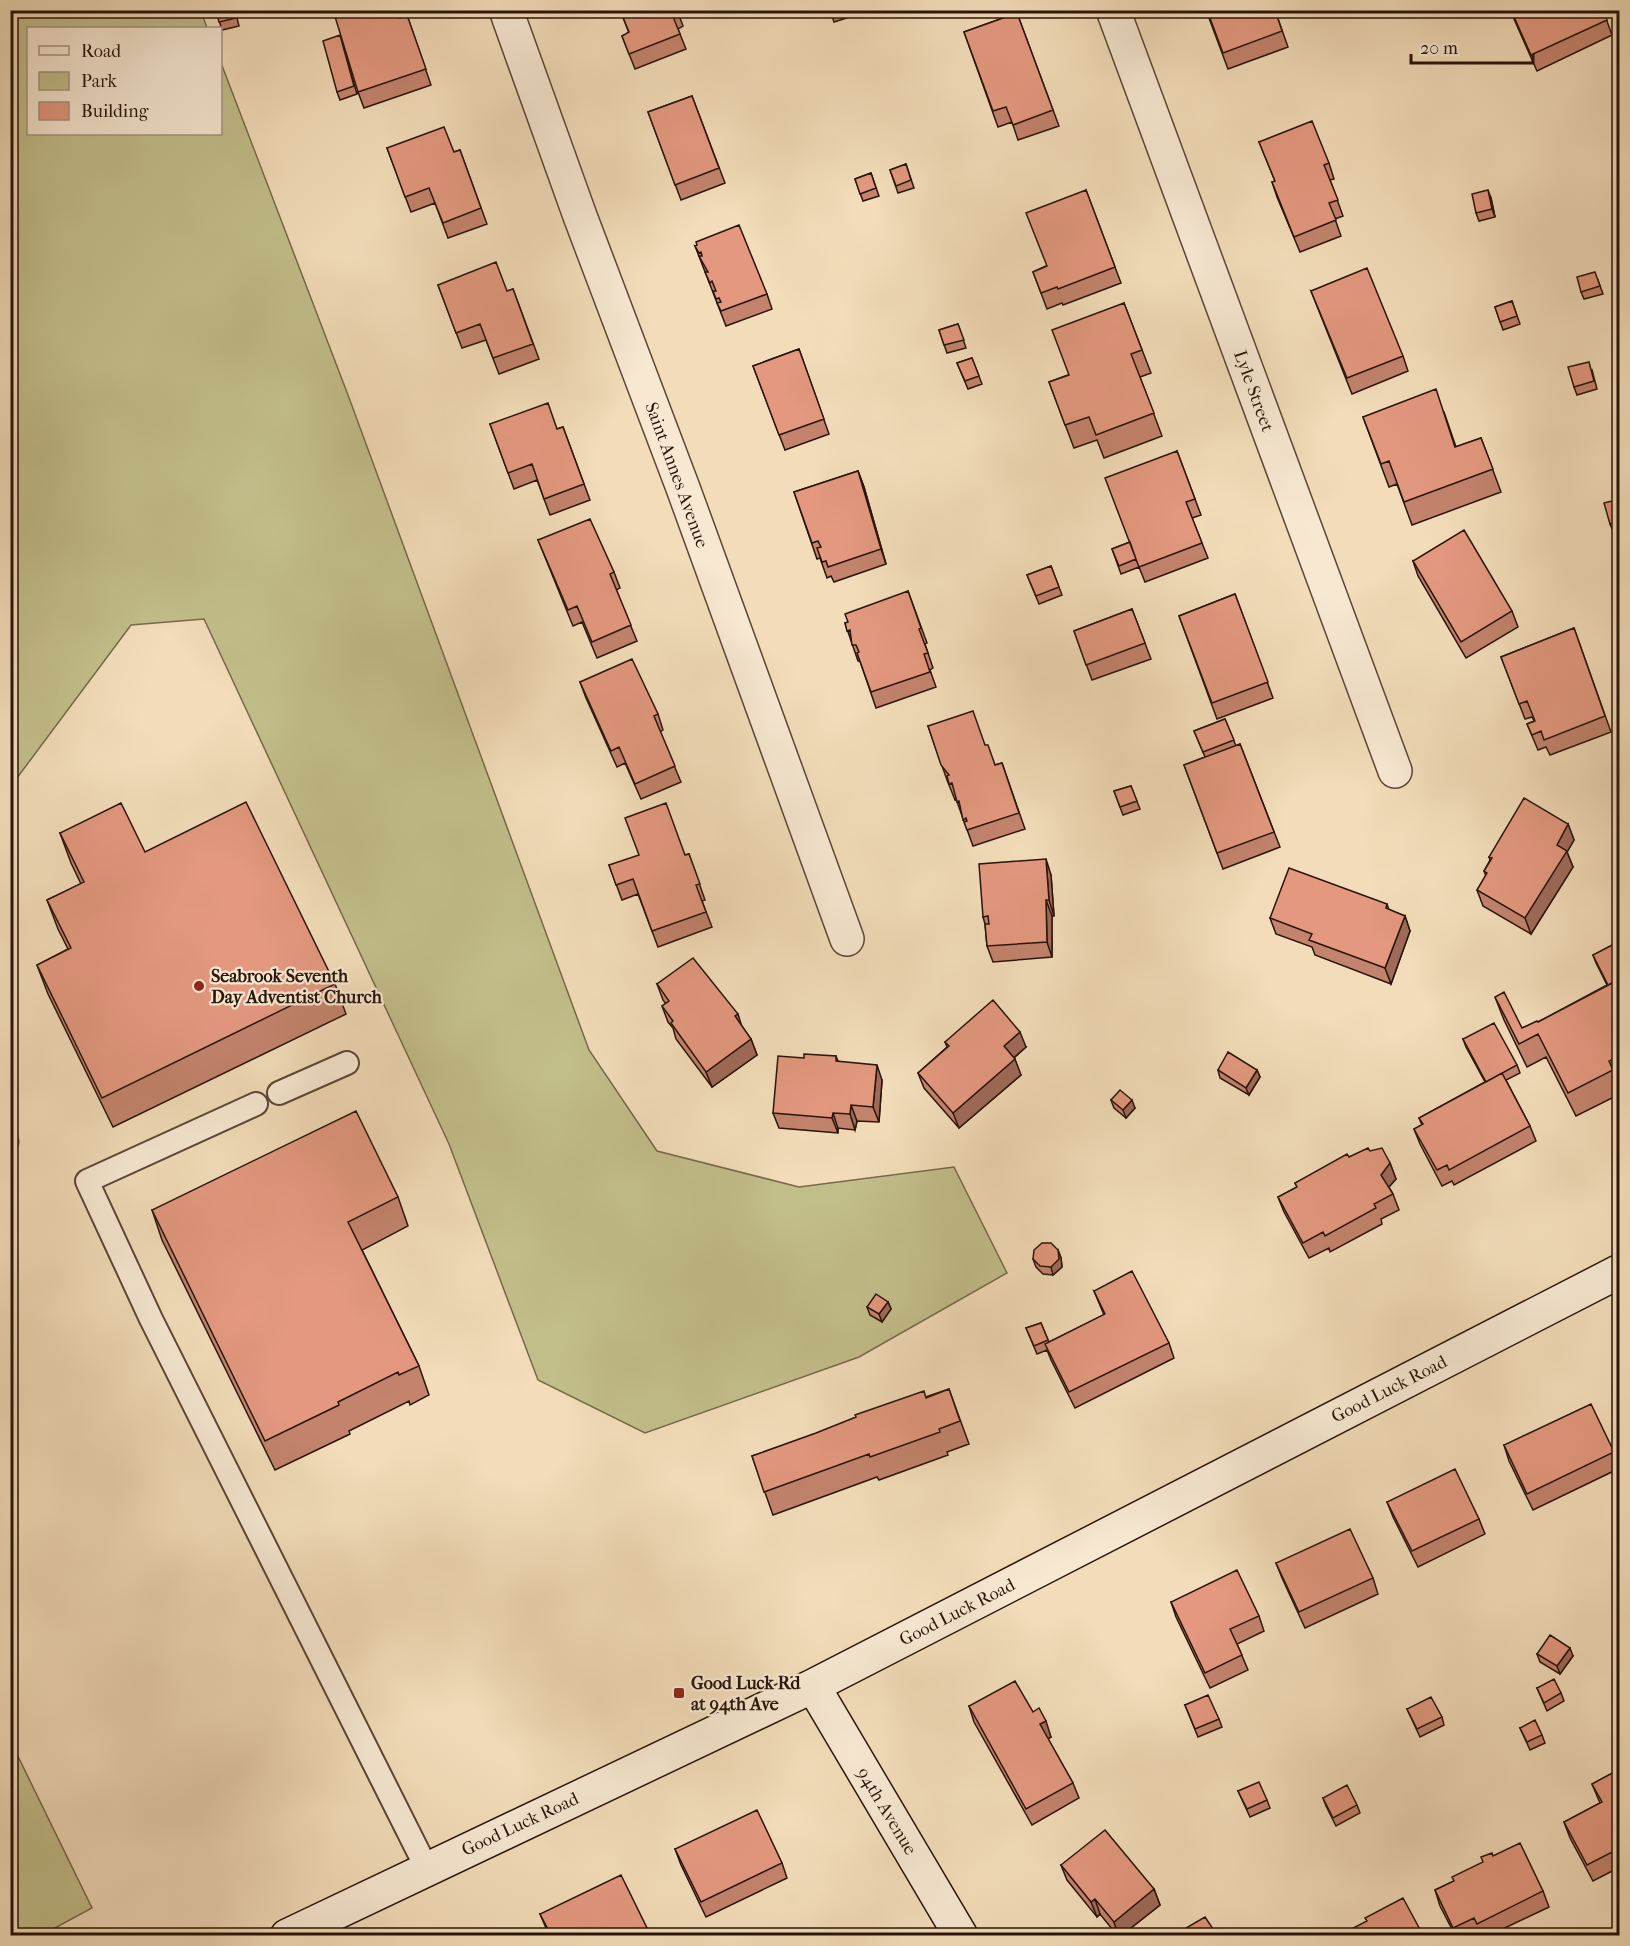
<svg xmlns="http://www.w3.org/2000/svg" width="1630" height="1946" font-family="'IM FELL French Canon',serif">
  <style>
    .green { fill: #c2be8a; stroke: #76694a; stroke-width: 1.5 }
    .lines { fill: none; stroke-linecap: round; stroke-linejoin: round }
    .lane-casing { stroke: #5b4635; stroke-width: 26 }
    .street-casing { stroke: #5b4635; stroke-width: 36 }
    .secondary-casing { stroke: #291409; stroke-width: 36 }
    .lane { stroke: #f7e8d2; stroke-width: 22 }
    .street { stroke: #f7e8d2; stroke-width: 33 }
    .secondary { stroke: #f7e8d2; stroke-width: 33 }
    .wall { fill: #c3836d; stroke: #291409; stroke-width: 1.5 }
    .shaded-wall { fill: #9f6a59; stroke: #291409; stroke-width: 1.5 }
    .building { fill: #e3987f; stroke: #291409; stroke-width: 1.5 }
    .poi-dot { fill: #8f2418; stroke: #f7e8d2; stroke-width: 2 }
    .labels { text-anchor: middle; stroke-width: 4.5; stroke-linejoin: round; paint-order: stroke }
    .street-label { font-size: 18px; fill: #291409; stroke: #f7e8d2 }
    .poi-label { font-size: 18px; font-weight: bold; fill: #291409; stroke: #f7e8d2; text-anchor: start }
  </style>
  <rect width="100%" height="100%" fill="#f2dcb9"/>
  <filter id="stains"><feTurbulence type="fractalNoise" baseFrequency=".00333" numOctaves="4"/><feColorMatrix values="0 0 0 0 .2 0 0 0 0 .09 0 0 0 0 .02 0 0 0 .5 -.17"/></filter>
  <radialGradient id="worn" r=".72"><stop offset=".6" stop-color="#630" stop-opacity="0"/><stop offset="1" stop-color="#630" stop-opacity=".3"/></radialGradient>
  <path class="green" d="M11,11h190l6,17h-179v106h192l1,-71 127,332 241,655 68,101 142,36 155,-20 53,106 -148,84 -214,76 -107,-53 -89,-236 -245,-525 -73,6 -120,161z
    M11,1101l8,41 -8,31h-1z
    M10,1740l82,168 -50,27h-31z"/>
  <g class="lines">
    <defs>
      <path id="lane" d="M279,1093l68,-30
        M256,1104l-169,77 64,138 276,550"/>
      <path id="street" d="M506,10l74,206 103,272 164,451
        M1113,10l282,761"/>
      <path id="secondary" d="M813,1686l148,250
        M287,1936l526,-250 807,-415"/>
    </defs>
    <use href="#lane" class="lane-casing"/>
    <use href="#street" class="street-casing"/>
    <use href="#secondary" class="secondary-casing"/>
    <use href="#lane" class="lane"/>
    <use href="#street" class="street"/>
    <use href="#secondary" class="secondary"/>
  </g>
  <path class="wall" d="M216,10h19l4,16 -17,4z
    M620,10h57l6,16 -5,3 8,20 -51,20 -13,-33 7,-3z
    M830,10h21l2,6 -19,6z
    M1206,10h69l13,37 -60,22z
    M1416,10h19l-17,6z
    M1510,10h93l9,25 -75,36z
    M1017,13l42,113 -41,14 -6,-18 -14,5 -34,-95z
    M407,15l24,70 -67,23 -6,-16 42,-75z
    M342,43l15,51 -17,6 -3,-8z
    M692,96l33,87 -44,17 -33,-88z
    M1259,142l70,21 5,16 -4,1 13,36 -8,3 6,17 -41,16 -23,-55 -5,-15 3,-1z
    M387,148l67,4 6,-2 27,74 -39,14 -13,-35 -24,9z
    M906,164l8,24 -16,5 -8,-23z
    M871,173l8,23 -16,5 -8,-22z
    M1086,190l35,93 -58,22 -1,-2 -15,6 -14,-37 13,-6z
    M1491,198l4,19 -16,4 -3,-8z
    M695,246l72,48 5,15 -46,17z
    M1598,280l5,14 -19,5 -3,-7z
    M438,285l69,6 6,-2 26,70 -40,15 -13,-34 -24,8z
    M1311,291l92,65 5,15 -56,23z
    M1512,301l8,23 -17,6 -8,-23z
    M1124,303l27,70 -11,4 22,59 -58,22 -7,-18 -23,8 -25,-66 19,-7z
    M958,324l8,24 -19,5 -8,-23z
    M799,349l30,85 -44,16 -32,-84z
    M972,358l10,26 -14,5 -11,-26z
    M1592,370l5,19 -20,6 -3,-8z
    M1444,412l12,35 25,-9 20,54 -89,33 -15,-41 -8,3 -26,-70z
    M490,424l67,5 6,-2 27,73 -40,15 -13,-35 -23,9z
    M1177,451l24,64 -9,3 16,40 -63,24 -6,-15 -18,7 -9,-25 18,-7z
    M858,471l6,16 22,77 -52,18 -3,-6 -4,2 -7,-20 -3,1 -23,-67z
    M1620,499v30l-7,2 -3,-7z
    M538,540l76,32 6,16 -4,2 21,51 -40,17 -15,-36 -9,4z
    M1413,561l99,50 6,16 -52,31 -48,-82z
    M1051,566l11,29 -23,9 -12,-29z
    M908,591l19,52 -2,1 8,24 -3,2 6,17 -60,21 -16,-47h-2l-13,-38z
    M1235,594l38,104 -56,21 -38,-103z
    M1132,609l19,50 -59,21 -18,-49z
    M1574,628l37,104 -61,23 -4,-8 -8,3 -11,-26 7,-3 -2,-4 -7,2 -24,-62z
    M580,682l78,32 5,16 -3,2 21,50 -40,17 -16,-36 -8,4 -31,-69z
    M1225,719l11,27 4,-2 40,103 -57,22 -39,-104 21,-8 -11,-26z
    M928,726l57,19 10,20 7,-2 23,66 -52,17 -17,-47 -1,1 -8,-20z
    M1131,786l9,23 -17,6 -9,-24z
    M1568,824l6,16 -7,12 6,15 -42,67 -48,-28 -6,-16 9,-14 -2,-5 6,-11 -1,-3z
    M60,833l85,19 190,132 11,30 -233,113 -65,-133 -11,-29 31,-16 -10,-20 -11,-29 34,-16 -10,-21z
    M689,854l16,46 -3,1 10,26 -54,20 -20,-53 -16,6 -13,-35 76,-10z
    M1051,875l3,41h-2v41l-59,5 -6,-16 -2,-22 -2,-7z
    M1387,904l2,6 16,6 5,15 -19,53 -76,-29 -3,-8 -36,-13 -6,-16z
    M1620,941v142l-2,1 2,4v6l-44,22 -30,-59 -19,10 -23,-47 -9,-23 27,31 16,-6 69,-37 -11,-22 -3,-8z
    M657,984l85,42 9,13 6,16 -45,32 -36,-48 -3,-11 -5,-6 -6,-16 4,-2 -3,-4z
    M1463,1039l54,26 3,8 -14,7 24,46 6,15 -82,44 -2,-4 -10,5 -22,-42 -6,-15 8,-4 -3,-7 66,-36 -19,-35z
    M945,1042l81,5 -12,11 7,17 -62,53 -35,-40 -6,-15 29,-26z
    M836,1056l2,5 44,19 -3,42 -22,-1 -2,9 -17,-2v5l-59,-5 -6,-15 31,-55z
    M1218,1070h39l3,7 -11,18 -29,-17z
    M1111,1100l24,8 -9,10 -12,-10z
    M1370,1151l20,12 6,16 -7,8 4,7 6,16 -18,9 1,5 -52,28 -1,-4 -20,10 -25,-46 -6,-15 19,-10 -2,-4 54,-26z
    M398,1197l10,29 -46,24 57,116 10,29 -19,10 -1,-4 -60,30 1,3 -75,36 -113,-230 -10,-30z
    M1058,1250l3,8 1,9 -9,8 -10,-1 -7,-7 -3,-8z
    M1094,1291l75,52 5,15 -99,50 -24,-48 -4,-10 -10,4 -11,-26 15,-5 8,19 55,-27z
    M888,1302l3,7 -9,13 -12,-7 -3,-8z
    M949,1389l20,55 -22,8 1,3 -69,25 -2,-3 -104,38 -21,-59z
    M1504,1445l110,7 6,16 -87,42 -24,-49z
    M1387,1502l92,17 6,15 -67,33 -25,-50z
    M1276,1563l97,15 5,16 -73,34 -23,-50z
    M1171,1602l88,14 5,15 -27,13 11,26 -38,18 -34,-71z
    M1537,1654l36,2 -13,18 -20,-12z
    M1537,1688l24,5 3,8 -17,10z
    M1185,1705l34,14 3,8 -24,10z
    M969,1706l64,6 18,25 -3,2 25,44 6,15 -47,27 -58,-103z
    M1407,1709l35,8 2,8 -24,12z
    M1520,1728l22,7 3,8 -15,7z
    M1620,1769v98l-27,14 -23,-43 -6,-16 36,-19 -8,-19z
    M1238,1791l29,9 3,8 -20,9z
    M1323,1798l34,7 3,8 -24,13 -10,-20z
    M675,1849l107,14 5,15 -81,39 -25,-52z
    M1493,1856l50,35 6,16 -59,28h-9l-1,-1 -3,1h-22l-15,-29 -5,-16 19,-9z
    M1061,1865l93,24 6,16 -38,30h-5l-17,-21 -3,3 -30,-37z
    M540,1914l107,14 3,7h-101z"/>
  <path class="shaded-wall" d="M1488,190l3,8 4,19 -3,-8z
    M858,471l6,16 22,77 -5,-15z
    M1568,824l6,16 -7,12 6,15 -42,67 -6,-16 32,-73z
    M1046,859l5,16 3,41 -5,-16z
    M1046,900l6,16v41l-5,-15z
    M1405,916l5,15 -19,53 -6,-16z
    M738,1014l5,16 -8,-14z
    M1020,1032l6,15 -17,15 -5,-16z
    M751,1039l6,16 -45,32 -6,-15z
    M1015,1059l6,16 -62,53 -6,-15z
    M877,1065l5,15 -3,42 -6,-15z
    M1257,1070l3,7 -11,18 -3,-7z
    M1132,1100l3,8 -9,10 -3,-8z
    M851,1105l6,16 -2,9 -5,-16z
    M833,1113l5,15v5l-6,-15z
    M1390,1163l6,16 -10,11 -5,-15z
    M1058,1250l3,8 1,9 -9,8 -2,-8z
    M888,1302l3,7 -9,13 -3,-8z
    M1570,1648l3,8 -13,18 -3,-8z
    M1046,1721l5,16 -5,3 -6,-16z
    M1154,1889l6,16 -38,30h-4l-4,-13z
    M1095,1899l5,15 -3,3 -6,-15z"/>
  <path class="building" d="M216,10h19l1,8 -17,4z
    M333,10h64l3,8 7,-3 19,54 -68,23z
    M620,10h57l-5,4 8,20 -51,20 -7,-18 7,-4z
    M830,10h13l-12,4z
    M1207,10h68l7,21 -59,22z
    M1511,10h92l4,10 -76,35z
    M1017,13l36,97 -40,15 -7,-18 -13,4 -29,-79z
    M340,35l14,51 -17,6 -14,-51z
    M692,96l27,72 -44,17 -27,-73z
    M1312,121l17,42 -5,2 14,35 -9,3 7,17 -42,17 -22,-55 3,-1 -16,-39z
    M444,127l10,25 6,-2 21,58 -38,15 -14,-35 -24,9 -18,-49z
    M906,164l5,16 -15,6 -6,-16z
    M871,173l5,15 -16,6 -5,-15z
    M1086,190l29,77 -57,22 -1,-2 -16,6 -8,-21 14,-6 -21,-53z
    M1488,190l4,19 -16,4 -4,-19z
    M739,225l28,69 -46,17 -4,-8 4,-1 -2,-4 -3,1 -3,-8h3l-4,-10 -2,2 -5,-11h3l-9,-16h3l-1,-4 -2,1 -4,-7 2,-1 -1,-3z
    M496,262l11,29 6,-2 20,55 -40,14 -13,-34 -24,9 -18,-48z
    M1367,268l36,88 -56,22 -36,-87z
    M1595,272l5,14 -19,6 -4,-15z
    M1512,301l5,15 -17,6 -5,-15z
    M1124,303l18,47 -11,4 23,59 -58,22 -7,-18 -24,8 -16,-43 20,-7 -17,-45z
    M958,324l6,16 -20,5 -5,-15z
    M799,349l25,70 -45,16 -26,-69z
    M972,358l7,18 -14,5 -8,-18z
    M1589,362l5,19 -20,6 -6,-20z
    M1436,389l19,58 26,-9 12,31 -89,33 -15,-41 -8,3 -18,-47z
    M548,403l9,26 6,-2 21,57 -40,15 -12,-35 -24,9 -18,-49z
    M1177,451l18,48 -9,3 16,41 -63,24 -34,-89z
    M858,471l23,78 -53,18 -2,-6 -4,1 -5,-14 4,-1 -3,-6 -6,2 -18,-51z
    M1620,499v21l-10,4 -6,-21z
    M590,519l24,53 -4,2 21,51 -39,17 -15,-36 -9,4 -30,-70z
    M1464,530l48,81 -51,31 -48,-81z
    M1130,542l6,17 -17,7 -7,-17z
    M1051,566l8,21 -23,9 -9,-21z
    M908,591l13,37 -2,1 9,24 -4,1 6,18 -59,20 -14,-39 2,-1 -3,-7h-4l-2,-15 -3,1 -2,-8 3,-1 -3,-8z
    M1235,594l33,88 -56,21 -33,-87z
    M1132,609l13,34 -59,22 -12,-34z
    M1574,628l31,88 -61,24 -3,-9 -9,4 -5,-11 8,-3 -8,-20 -8,3 -18,-47z
    M632,659l26,55 -4,2 21,50 -40,18 -16,-37 -8,4 -31,-69z
    M973,711l12,34h3l7,20 7,-2 17,50 -52,17 -3,-8 3,-1 -1,-3 -3,2 -4,-19 -2,1 -5,-19 -3,1 -2,-8 2,-1 -8,-10 -13,-39z
    M1225,719l9,21 -31,12 -9,-21z
    M1240,744l34,88 -57,21 -33,-88z
    M1131,786l6,15 -17,6 -6,-16z
    M1524,798l44,26 -11,21 10,6 -42,67 -48,-28 10,-17 -3,-2 8,-13 -3,-1z
    M246,802l89,182 -233,114 -65,-133 34,-17 -24,-48 37,-18 -24,-49 61,-30 24,49z
    M666,803l19,52 4,-1 11,30 -4,1 10,27 -54,19 -19,-52 -17,6 -7,-20 30,-10 -14,-37z
    M1046,859l3,41h-3l1,42 -60,4 -2,-22h4l-1,-8 -5,1 -4,-53z
    M1289,868l98,36 -1,4 19,8 -20,52 -76,-28 3,-6 -42,-16z
    M1620,941v38l-12,6 -15,-30z
    M693,958l45,56 -3,2 16,23 -45,33 -35,-49 2,-2 -11,-15 7,-5 -12,-17z
    M1620,979v77l-11,5 4,9 -45,23 -30,-59 -19,10 -24,-47 9,-5 18,36 15,-7 1,1z
    M993,1000l27,32 -16,14 11,13 -62,54 -35,-40 31,-27 -4,-4z
    M1494,1023l23,42 -31,17 -23,-43z
    M1228,1052l29,18 -11,18 -28,-18z
    M804,1054l32,2v5l41,4 -4,42 -22,-2 -1,9 -17,-1 -1,5 -59,-5 5,-57 26,2z
    M1502,1073l28,53 -81,44 -2,-5 -10,5 -23,-41 9,-5 -4,-6z
    M1120,1090l12,10 -9,10 -12,-10z
    M356,1111l42,86 -50,25 71,144 -20,9 -1,-3 -60,30 1,3 -74,36 -113,-231z
    M1368,1148l2,3 12,-3 8,15 -9,12 12,19 -19,10 2,4 -51,28 -2,-4 -20,11 -25,-46 19,-10 -2,-4 52,-29 2,3z
    M1042,1243h9l7,7 1,9 -8,8 -11,-1 -7,-7 1,-9z
    M1132,1271l37,72 -100,49 -24,-48 60,-30 -11,-23z
    M876,1294l12,8 -9,12 -12,-7z
    M1041,1323l7,17 -14,6 -8,-18z
    M949,1389l11,32 -21,8 1,3 -70,25 -1,-3 -105,38 -12,-36 64,-23 40,-16 -1,-2 69,-24 2,7z
    M1591,1404l23,48 -87,42 -23,-49z
    M1455,1469l24,50 -67,32 -25,-49z
    M1350,1529l23,49 -74,34 -23,-49z
    M1237,1570l22,46 -29,13 12,26 -37,18 -34,-71z
    M1550,1635l20,13 -13,18 -20,-12z
    M1554,1679l7,14 -17,10 -7,-15z
    M1015,1681l18,31 6,-4 7,13 -6,3 33,59 -47,26 -57,-103z
    M1208,1695l11,24 -24,10 -10,-24z
    M1431,1697l11,20 -25,12 -10,-20z
    M1535,1720l7,15 -15,7 -7,-14z
    M1620,1769v79l-33,17 -23,-43 38,-20 -10,-18z
    M1259,1782l8,18 -20,9 -9,-18z
    M1347,1785l10,20 -24,13 -10,-20z
    M757,1810l25,53 -81,39 -26,-53z
    M1105,1830l49,59 -40,33 -19,-23 -4,3 -30,-37z
    M1520,1843l23,48 -66,33 -3,-6 -21,10 -18,-38 19,-9 -2,-4 31,-15 -2,-5 11,-4 1,3z
    M621,1875l26,53 -16,7h-80l-11,-21z
    M1403,1898l20,37h-83l27,-14 -2,-3z
    M1205,1917l12,18h-43z
    M507,1931l2,4h-11z"/>
  <g class="poi-dot">
    <circle cx="199" cy="986" r="6"/>
    <rect x="673" y="1687" width="12" height="12" rx="3"/>
  </g>
  <g class="labels">
    <g class="street-label">
      <text transform="translate(1254 391) rotate(70)" y="6">Lyle Street</text>
      <text transform="translate(677 475) rotate(70)" y="6">Saint Annes Avenue</text>
      <text transform="translate(1389 1389) rotate(-27)" y="6">Good Luck Road</text>
      <text transform="translate(957 1612) rotate(-27)" y="6">Good Luck Road</text>
      <text transform="translate(887 1811) rotate(59)" y="6">94th Avenue</text>
      <text transform="translate(520 1824) rotate(-25)" y="6">Good Luck Road</text>
    </g>
    <g class="poi-label">
      <text x="211" y="982">Seabrook Seventh<tspan x="211" dy="21">Day Adventist Church</tspan></text>
      <text x="691" y="1689">Good Luck Rd<tspan x="691" dy="21">at 94th Ave</tspan></text>
    </g>
  </g>
  <rect width="1630" height="1946" fill="none" stroke="#f2dcb9" stroke-width="36"/>
  <rect x="12" y="12" width="1606" height="1922" fill="none" stroke="#291409" stroke-width="3"/>
  <rect x="18" y="18" width="1594" height="1910" fill="none" stroke="#291409" stroke-width="1.5"/>
  <rect x="27" y="27" width="195" height="108" fill="#f7e8d2" stroke="#a59382" stroke-width="1.5"/>
  <rect x="39" y="46" width="30" height="9" fill="#f7e8d2" stroke="#a59382" stroke-width="1.5"/>
  <text x="81" y="57" font-size="18" fill="#291409">Road</text>
  <rect x="39" y="72" width="30" height="18" fill="#c2be8a" stroke="#a59382" stroke-width="1.5"/>
  <text x="81" y="87" font-size="18" fill="#291409">Park</text>
  <rect x="39" y="102" width="30" height="18" fill="#e3987f" stroke="#a59382" stroke-width="1.5"/>
  <text x="81" y="117" font-size="18" fill="#291409">Building</text>
  <path d="M1411 54v9h122v-9" fill="none" stroke="#291409" stroke-width="3"/>
  <text x="1420" y="54" font-size="18" fill="#291409" stroke="#f7e8d2" stroke-width="4.5" paint-order="stroke">20 m</text>
  <rect width="100%" height="100%" filter="url(#stains)"/>
  <rect width="100%" height="100%" fill="url(#worn)"/>
</svg>
